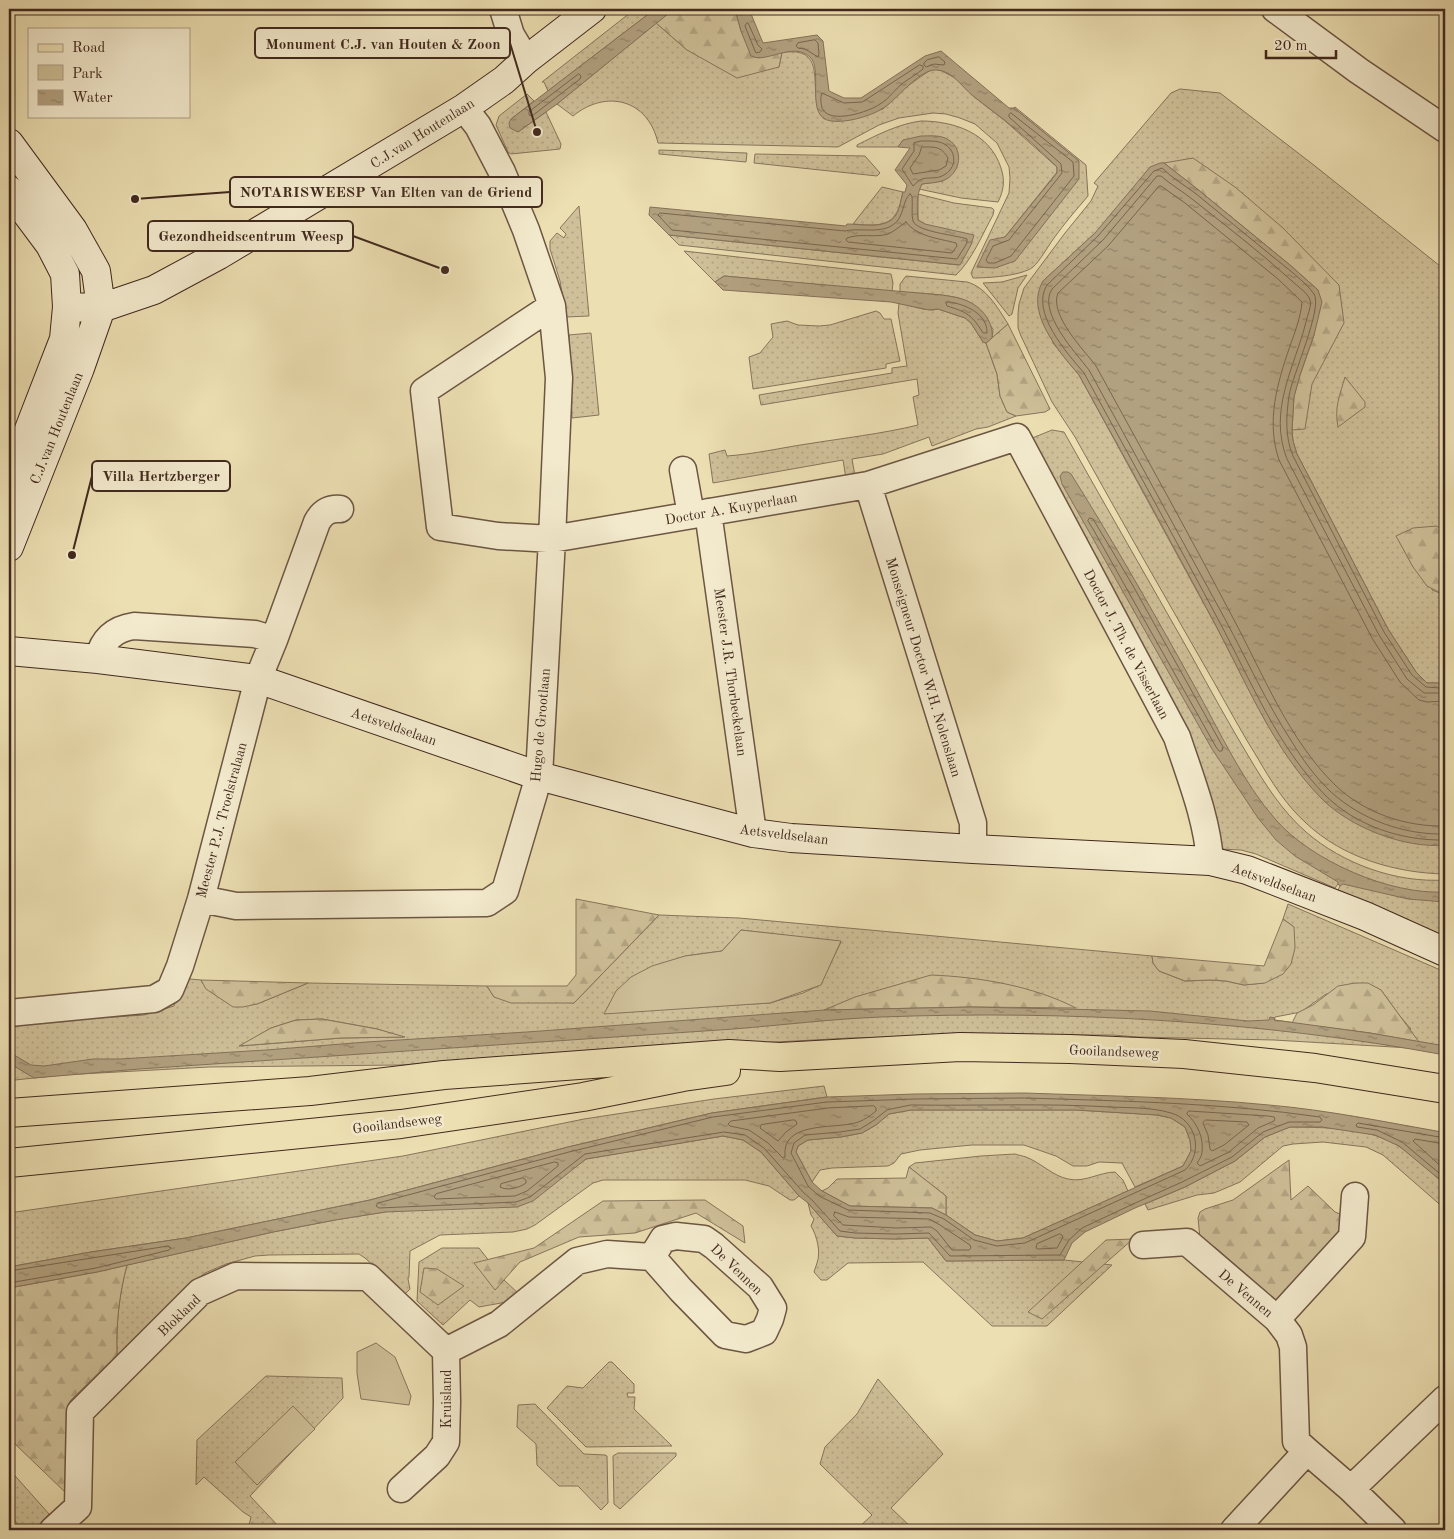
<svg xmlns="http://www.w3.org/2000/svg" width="1454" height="1539" font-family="'Old Standard TT',serif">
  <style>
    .grass { fill: url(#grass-dots); stroke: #88745c; fill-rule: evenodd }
    .forest { fill: url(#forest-firs); stroke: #88745c }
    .green { fill: #cfc099; stroke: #88745c }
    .water { fill: url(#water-ripples); stroke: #857159; fill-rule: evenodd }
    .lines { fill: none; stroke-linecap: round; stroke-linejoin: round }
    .shore { stroke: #7a654f; stroke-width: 1 }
    .street-casing { stroke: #6c5643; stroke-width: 29 }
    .secondary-casing { stroke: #41291e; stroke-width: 30 }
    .primary-casing { stroke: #41291e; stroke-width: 30 }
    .street { stroke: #f3eacd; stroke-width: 26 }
    .secondary { stroke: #f3eacd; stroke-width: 28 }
    .primary { stroke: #ecdfb2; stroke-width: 28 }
    .labels { text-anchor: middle; stroke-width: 5; stroke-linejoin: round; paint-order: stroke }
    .street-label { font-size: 14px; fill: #41291e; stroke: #f3eacd }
    .leader { fill: none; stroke: #41291e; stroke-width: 2 }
    .callout-dot { fill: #41291e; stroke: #f3eacd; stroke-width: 2 }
    .callout { fill: #f3eacd; stroke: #41291e; stroke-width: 2 }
    .callout-label { font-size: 15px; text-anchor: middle; font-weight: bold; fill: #41291e }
  </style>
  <defs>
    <pattern id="grass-dots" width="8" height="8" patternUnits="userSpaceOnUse" patternTransform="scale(1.25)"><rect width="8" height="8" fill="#cfc099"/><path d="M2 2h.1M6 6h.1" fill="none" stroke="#b3a583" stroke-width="1.8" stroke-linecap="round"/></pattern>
    <pattern id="forest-firs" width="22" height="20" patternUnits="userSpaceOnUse" patternTransform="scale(1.25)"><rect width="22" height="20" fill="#cfc099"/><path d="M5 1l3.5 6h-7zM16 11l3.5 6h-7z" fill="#b3a583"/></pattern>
    <pattern id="water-ripples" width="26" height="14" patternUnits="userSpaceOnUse" patternTransform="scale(1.25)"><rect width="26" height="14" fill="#b2a180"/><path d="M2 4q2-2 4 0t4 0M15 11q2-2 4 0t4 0" fill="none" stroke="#928368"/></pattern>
  </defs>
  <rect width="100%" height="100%" fill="#ecdfb2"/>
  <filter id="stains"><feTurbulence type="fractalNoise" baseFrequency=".004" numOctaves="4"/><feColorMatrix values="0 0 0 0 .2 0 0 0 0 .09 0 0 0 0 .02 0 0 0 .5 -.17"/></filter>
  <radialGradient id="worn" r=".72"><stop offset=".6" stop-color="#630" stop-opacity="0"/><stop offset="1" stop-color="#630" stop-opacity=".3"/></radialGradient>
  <path class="grass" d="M635,9h20l-107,82 -4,-9h-2z
    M656,23l31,27 92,17 3,-15c6,0 13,-1 19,1 24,7 6,48 23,66l59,-10 23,-22 23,-16 6,-2 7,2 13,7 18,18 31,24 53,47v5l-52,65 -9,3 -19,27 102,-106 -65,-53 1,-1 71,58 2,31c-12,14 -24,28 -34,42 -6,8 -14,23 -21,29 -11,9 -46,11 -60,11l-2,-5 38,-80 1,-15 -1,-11 -12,-24 -22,-19 -15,-6 -14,-4 -13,-1 -34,5 -20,7 -41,22 -180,-4c-10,-44 -52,-54 -85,-27l-16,-12z
    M1180,89l40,4 95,73 130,104v264l-8,-8 -5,64 13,5v85l-4,3h-14l-11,-11 -28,-43 -91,-175 -4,-13 -1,-11 -96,-242 -101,45 -52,48 10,62 26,32 137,251 51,98 174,121h4v29c-49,-1 -102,-16 -139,-51 -21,-19 -35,-42 -49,-66 -15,-24 -28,-48 -42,-73 -47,-82 -94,-164 -140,-247l-23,-35 -31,-66 -3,-8v-14l1,-10 5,-16 41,-55 26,-32 7,-15 -4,-3 77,-90z
    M527,94l7,7 -23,18 7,13 28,-20 15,32 -1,5 -49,5 -3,-2 -12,-27 3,-9z
    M921,121c33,0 69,12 80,47 4,12 3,22 -3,34l-37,-4 -42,-9 3,-5 21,-3 -40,-41 -5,7h-41v-2c20,-10 41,-21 64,-24z
    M659,150l88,3 -1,9 -87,-8z
    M755,154l110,2 15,17 -3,3 -123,-13z
    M882,187l21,5c-2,7 -3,17 -8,23 -8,13 -28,10 -42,9z
    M918,194l36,9 38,5 2,2 -1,5c-11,20 -21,45 -37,60l-277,-30 -10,-10 290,30 -34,-41 -7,-4z
    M579,206l10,110 -23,1 -6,-36 -10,-32v-8l7,-8 7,5 2,-4 -6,-6z
    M684,251l207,23 2,9 -1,9 -168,-16 -9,6z
    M1027,275l-9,13 -6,26 -3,2 -26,-33 19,-1z
    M906,276l61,6c19,5 31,26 41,42l-16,14 1,-9c-6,-8 -12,-17 -20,-24 -12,-12 -56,-11 -73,-13v-8z
    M899,303l24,6 10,1 5,-1 27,9 6,5 12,19 3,1 11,31 3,22 7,16 9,4 -28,11 -12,2 -44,17 -3,-9 -46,17 -31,5 3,17 -9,2 -3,-18 -130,23 -4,-29 16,-4 2,6c28,-2 53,-8 80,-12 37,-6 74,-10 111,-19l-5,-28 6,-2 -2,-16 -156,26 -2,-10 133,-22v-5l15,-2 -9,-53z
    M876,311l4,2 4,6h7l9,42 -14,3v4l-133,21 -4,-32 11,-4 13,-16 -2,-13 16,-3 11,4 21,1 11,-1z
    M591,333l8,82 -27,3 -3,-83z
    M1052,430l12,2c42,75 85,149 127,223 19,34 38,69 58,102 16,27 33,54 57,75 37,32 90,51 139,48v57l-107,-47 2,-4 -2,-2 -3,4 -79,-34 -15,-4 -21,-1 -195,-408z
    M1288,904l157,68v82l-18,-5 -153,-9 -137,-3 -24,-2h-116l-148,3 -200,11 -249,16 -191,2 -147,8 -47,5 -6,-4v-52l135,-9 30,-9 3,-13 13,-14 11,1 6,9 50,15 51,-21 179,3 7,11 80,6 85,-88 80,3 413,38 1,7 6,8 26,10 25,-1 16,1 18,4 20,-2 30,-56 -11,-8zM741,930l100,12 -21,43 -17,8 -33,10 -71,4 -14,-51 37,-5zM1381,990l18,25 12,14 -41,4 -96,-13 1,-3 26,-5 25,-18zM322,1019l55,10 26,8 -62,1 -100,8 30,-18 25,-8z
    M824,1086l3,11 -115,16 -144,34 -198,53 -184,38 -95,14 -82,15v-54l394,-57 181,-37 130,-20z
    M911,1110h165l81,5 14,3 14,9 5,13 1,11 -8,15 -48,21 -13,-24 -23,-1 -12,4h-14l-17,-10 -32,-11h-52l-52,5 -19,4 -7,9 -6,3 -56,2 -12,2 -8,12 -16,-30 2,-6 10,-6 33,-3 21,-4 14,-8 13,-11z
    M1290,1127c32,0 84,1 110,20 16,10 30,25 45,37v25l-62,-54 -17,-8 -43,-5 -30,2 -10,2 -43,36 -26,11 -17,2 -49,15 -3,-6 40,-17 50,-26 30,-24z
    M723,1136l20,4 18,12 38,44 -5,4h-4l-21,-14 -24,-6h-142l-10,3 -58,42 -8,4 -14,3 -73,3 -30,16 -1,26 -1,2 2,10 -5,5 -40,-36 -6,-4 -90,1 -14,1 -29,8 -21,9 -19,15 -69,67c-1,-31 2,-60 10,-90l146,-33 62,-12 50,-8 188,-44 13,-9z
    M1015,1154c3,1 8,2 11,3 15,6 27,19 42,22 16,4 32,-7 47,-7l8,8 5,11 -105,47 -26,3 -22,-6 -29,-20v-19l-37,-29 6,-4 66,-7z
    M808,1203l29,33 18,2 41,1 32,-1 18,23 118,-1 48,5 -65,61h-55l-69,-64 -75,1 -21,17h-6l-7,-8c1,-3 2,-6 3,-9 4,-11 0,-27 -6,-37l3,-7 -3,-4z
    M442,1248h37l25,32 16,15 -8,6 -33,6 -9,-7 -27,25 -26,-24 2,-39z
    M609,1362h3l22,22v9h-7l1,4h7l-1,12 38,37 -86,1 -39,-39 20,-22 16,2z
    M266,1376l76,2 1,20 -93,98 32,34h-33l-1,-1 3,-12 -8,-5 -39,-35 -8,8 1,-45z
    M878,1379l65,75 -52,54 23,22h-58l16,-15 -52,-51 5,-17 32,-33z
    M535,1404l49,50 21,1 2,1 1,47 -7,7 -23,-24h-19l-22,-21 -1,-21 -19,-17 1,-22z
    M618,1453h58v3l-56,53 -6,-5 -1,-48z
    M9,1469l40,45 -15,16h-11l-14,-16z"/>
  <path class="forest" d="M674,9h61l6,22 17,27 24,-6 -3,15 -42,11 -50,-28 -31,-27z
    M1193,158l42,29 48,41 56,57 5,38 -32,61 -7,45 -13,1 2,-34 6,-21 14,-40 4,-45 -28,-25 -94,-77 -32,-25z
    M1008,324l42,85 -5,3 -29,4 -9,-4 -7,-16 -3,-22 -11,-31z
    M1345,377l20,25v5l-27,20c-4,-20 2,-32 7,-50z
    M1437,526l8,8v61l-18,-9 -14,-19 -17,-31 17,-8z
    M576,899l83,16 -85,88h-63l-17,-6 -7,-11h80l9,-11z
    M1283,919l11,8 1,21 -4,16 -8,10 -18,9 -21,2 -18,-4 -16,-1 -25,1 -26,-10 -6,-8 -1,-7 112,10z
    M931,975c49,2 102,11 145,33l-104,-1 -148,3 31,-13z
    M201,980l107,3 -51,21 -14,3h-10l-27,-18z
    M1355,983h13l13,7 38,52 -49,-9 -78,-10 5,-10 16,-8 25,-19z
    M322,1019l55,10 28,8 -64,1 -102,8 32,-18 25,-8z
    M1289,1160l2,40 17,-14 27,26 5,2 3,7 -1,13 -65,67 -61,-53 -16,-10 -2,-20 2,-6 5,-3 28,-9z
    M909,1167l37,29v19l-14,-7 -82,-2 -28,-15 6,-3 9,-9 69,-1z
    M705,1200l38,26 2,17 -49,-30 -61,20 -56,4 -59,25 -25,28 -21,-27 60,-15 69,-47z
    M1133,1239l-91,80 -14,-7 78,-72z
    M127,1265c-8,30 -11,59 -10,90l-44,43 -3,3 -2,7 -1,86 -54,-52 -4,-8v-146l88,-16z
    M424,1268l13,1 27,17 -26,19 -18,-13z"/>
  <path class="green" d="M741,930l100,11 -20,44 -51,18 -166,11 12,-23 15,-14 21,-11 33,-10 37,-5z
    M376,1343l19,14 16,39 -2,9 -48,-6 -4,-26v-21z
    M293,1406l22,23 -58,56 -22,-23z"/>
  <path class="water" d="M655,9h19l-117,95 -39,28 -8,-4 -1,-5 2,-4z
    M735,9h14l14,34 54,-8 6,6 6,50 15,7h17l64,-42 16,-5 68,57h5l65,53v18l-64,82 -20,7 -18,-1 13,-27 15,-3 52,-64v-6c-17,-17 -35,-33 -54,-48 -10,-8 -20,-15 -30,-23 -11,-9 -21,-26 -37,-26 -17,-1 -40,31 -54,39 -14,8 -36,14 -51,12 -27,-4 -7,-50 -21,-64 -17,-16 -44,7 -59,-1l-10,-25z
    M921,136c8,0 17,-1 24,2 21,9 16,37 -3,43 -7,2 -14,2 -20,3 -6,11 -5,24 -4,36l7,4 49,11 -3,10 -11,20 -291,-30 -20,-20 1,-8 196,19 1,-2c15,0 39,6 49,-9 4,-7 5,-16 7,-23h2l2,-7 -12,-15 15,-22 -12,-1 5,-7z
    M1160,163h4l32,25 94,77 28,25 4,12 -8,33 -14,40 -6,22 -2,33 1,11 4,13 91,175 28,43 11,11h13l5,-3v165c-40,4 -96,-18 -124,-47 -48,-49 -74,-114 -106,-174 -44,-83 -90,-166 -136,-249 -19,-22 -55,-63 -36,-94l52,-48 55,-66z
    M724,276l218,19c6,1 14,2 20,4 17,5 32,21 30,39l-6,5 -3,-1 -12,-19 -6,-5 -27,-9 -9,1 -38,-8 -168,-12 -8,-8z
    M1063,472h5l3,2c44,70 84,141 124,213 24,43 48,96 81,133 36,41 114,75 169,72v10l-37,-3 -65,-15 -3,2 -2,-2v-2l-43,-26 -19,-16 -18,-22 -46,-69 -150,-265 -2,-8z
    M972,1007l178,4 98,10 21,-1 1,-3 5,1 -1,2 96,13 75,13v9c-184,-34 -377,-45 -564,-38 -49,2 -98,8 -147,12l-595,40 -105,9 -25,-15v-11l22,13 13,1 49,-7h27l146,-9 101,-8 160,-10 297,-22z
    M1025,1093c81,3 163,4 244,12 58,5 116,17 173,27l3,1v51l-46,-38 -24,-11 -53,-8h-32l-25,10 -30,24 -50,26 -50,21 -50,24 -13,11 -8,17 -118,1 -18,-23 -32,1 -41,-1 -18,-2 -29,-33 -9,-7 -38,-44 -18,-12 -20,-4 -137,23 -53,42 -16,6 -132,5 -50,8 -62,12 -176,40 -88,16v-21l82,-15 95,-14 184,-38 198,-53 144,-34 115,-16 88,-3zM911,1110h165l81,5 14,3 14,9 5,13 1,11 -8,15 -160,72 -26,3 -22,-6 -29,-20 -14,-7 -82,-2 -28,-15 -10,-9 -16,-30 2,-6 10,-6 33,-3 21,-4 14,-8 13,-11z"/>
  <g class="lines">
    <path class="shore" d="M748,23l10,22 4,4 -2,3 -4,1 -1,-2 -10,-25 1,-2z
      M815,40l3,3 1,11 -1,3 -13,-8 -7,-1 -2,-2 2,-3z
      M939,57l6,5 -1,3 -10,-1 -8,3 -2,-2v-2l3,-3z
      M920,65l3,1v3c-6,5 -13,9 -20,14 -8,6 -14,16 -23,21 -11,8 -51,21 -58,4 -1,-5 -2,-10 0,-15l22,10 18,-1z
      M579,74l2,2 -1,3 -48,37 -3,-1v-3z
      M1011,113l62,49 1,14 -63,80 -16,7h-7l-2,-3 7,-14 16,-6 53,-67 -1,-9 -52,-47v-2z
      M922,141c11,0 22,-1 29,9 6,10 2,21 -9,26 -6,3 -14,1 -20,3 -4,1 -6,5 -9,7l-11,-17 12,-18v-8z
      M922,147c13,0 19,-1 26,11l-2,8 -7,4 -26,4 -3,-6 9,-13z
      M910,194l2,2c1,8 -1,18 1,25 4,11 43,14 54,18v4l-10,16 -285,-29 -14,-15 2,-2 185,18c16,-4 41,5 53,-11 6,-8 5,-20 12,-26z
      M906,222c12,15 31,16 50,21l1,3 -5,7 -104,-11 -2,-2 1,-2c13,-5 28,0 41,-4 7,-3 12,-8 18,-12z
      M949,302c16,2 39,12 38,31h-4c-11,-18 -16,-21 -36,-27l-1,-3z
      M1090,518l3,1 39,65 91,163 -1,4h-3l-3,-4 -123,-218 -5,-8z
      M1445,686l-5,2 -14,-1 -14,-12 -28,-43 -91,-176c-8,-19 -7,-39 -4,-60 3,-20 34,-88 25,-102 -7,-11 -31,-29 -42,-38 -26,-21 -51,-42 -77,-63 -11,-8 -23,-15 -33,-25l-8,3 -56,65 -51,49c-17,27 20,68 37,88 45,83 91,165 135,248 32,60 58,125 106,174 31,31 77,46 120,45
      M1445,693h-21l-17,-14 -28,-44 -92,-176c-19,-49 7,-90 19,-137 1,-6 6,-16 4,-22 -2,-7 -13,-14 -18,-19 -32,-29 -67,-56 -100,-82 -10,-8 -22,-15 -31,-23h-4l-54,64 -51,49c-15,23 24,64 37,81 45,83 91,166 136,249 22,41 41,83 67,123 11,18 23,35 39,50 31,28 73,43 114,42
      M1445,701l-18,1 -8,-2 -19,-18 -28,-44 -93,-178c-13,-39 -2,-76 11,-114 5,-14 11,-30 12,-44l-24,-23 -93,-76 -24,-17h-2l-51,60 -50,47c-9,22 26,57 38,73 46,84 93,168 137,252 30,56 56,122 102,167 29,28 71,42 110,41
      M1025,1098c99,3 198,5 295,19l2,3 -2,2h-31l-26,10 -31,25 -50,25 -49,22 -51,24 -13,12 -9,15 -110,1 -21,-23 -33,1 -41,-1 -15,-2 -28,-31 -9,-8 -39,-44 -19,-13 -21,-3 -139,22 -55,43 -14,5 -137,6 -3,-2 2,-3 191,-51 144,-35 114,-15 88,-3z
      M911,1105c66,1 133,-2 199,2 20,1 41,0 61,6 25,7 33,39 14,57l-160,73 -28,3 -23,-6 -30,-21 -14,-6 -82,-3 -29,-14 -11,-10 -17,-33 3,-10 11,-8 35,-3 20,-3 13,-8 14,-11z
      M874,1106l2,2v3c-6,5 -13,10 -21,12 -22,6 -74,-2 -70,34l-2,1 -15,-15 -19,-13 -19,-4 -2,-2 3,-3 97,-13z
      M1189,1111l79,5 6,1 1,2 -1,2 -16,7 -29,24 -29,14 -3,-3c2,-3 5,-7 5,-11 2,-14 -5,-29 -15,-38z
      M794,1120l2,1 1,3 -11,8 -8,9 -18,-13 1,-3z
      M1206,1120l41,2 2,3 -25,20 -12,6 -2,-2 -2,-14 -5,-12z
      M1445,1138l-87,-15 -2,2 1,2 20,3 25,12 43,36
      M1445,1144l-30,-5 -2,2 32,29
      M555,1162l3,1v3l-31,25 -12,5 -79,3 -2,-2 2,-3z
      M523,1178l3,2v3c-7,5 -18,8 -26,4l1,-3z
      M835,1212l14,5 80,2 11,6 30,20 1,3 -2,2h-17l-15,-19 -6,-4 -35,1 -53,-3 -9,-9z
      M1060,1234l2,1 1,2 -6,11 -19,1 -2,-1 1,-4z
      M9,1271l159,-25 3,2 -2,2 -73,18 -87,15"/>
    <defs>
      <path id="street" d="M503,9l8,26 15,25
        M1275,9l84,62 86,58
        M552,306l-128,85 16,136 58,9 54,3 316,-54 149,-48 160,300c13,40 30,81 33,124
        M683,470l8,45
        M868,485l105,338v26
        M708,512l45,321
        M98,659c5,-20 16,-30 36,-33l121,8 19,6
        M201,899l35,7 251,-3 18,-12 34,-115 13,-237 7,-161 -7,-72 -26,-76 -24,-58 -24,-46 -14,-18
        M9,1013l145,-14 16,-9 10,-24 21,-67 57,-220 16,-39 43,-118c5,-9 12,-14 23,-13
        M1143,1245l44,-3 90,77 12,16 4,12 3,94 11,10
        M1277,1319l75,-82 3,-41
        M446,1351l53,-27 78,-63 30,-7 45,3 29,33 44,45 21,4 18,-7 6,-13 3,-11 -13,-21 -46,-41 -10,-7 -28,-3 -13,3 -11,18
        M401,1489l36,-33 9,-14 1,-40 -1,-51
        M1351,1489l94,-90
        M53,1530l25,-23 2,-95 120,-120 36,-16 132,1 78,74
        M1234,1530l73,-79 44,38 42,41"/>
      <path id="secondary" d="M9,143l64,87 23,41 5,37 -21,60 -71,179
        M9,190l41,55 15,29 2,33 -3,32 -55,142
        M67,307l34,1 53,-18 65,-35 245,-147 40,-28 22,-20 66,-51
        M9,651l89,8 160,20 281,97 214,57 38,5 182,11 237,12 37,9 118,46 80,36"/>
      <path id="primary" d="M9,1113l301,-22 134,-16 285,-21 51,3 180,-10 110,2 114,5 131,14 130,21
        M9,1163l392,-39 182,-27 100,-20 43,-6"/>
    </defs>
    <use href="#street" class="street-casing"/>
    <use href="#secondary" class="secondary-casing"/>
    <use href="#primary" class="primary-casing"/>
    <use href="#street" class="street"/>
    <use href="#secondary" class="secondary"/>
    <use href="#primary" class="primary"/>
  </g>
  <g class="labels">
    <g class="street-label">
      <text transform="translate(422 133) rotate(-32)" y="5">C.J.van Houtenlaan</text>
      <text transform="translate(56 428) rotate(-68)" y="5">C.J.van Houtenlaan</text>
      <text transform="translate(731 508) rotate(-10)" y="5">Doctor A. Kuyperlaan</text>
      <text transform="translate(1127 644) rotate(62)" y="5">Doctor J. Th. de Visserlaan</text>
      <text transform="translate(924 667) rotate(73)" y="5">Monseigneur Doctor W.H. Nolenslaan</text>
      <text transform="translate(731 672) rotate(82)" y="5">Meester J.R. Thorbeckelaan</text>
      <text transform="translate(540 725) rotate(-85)" y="5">Hugo de Grootlaan</text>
      <text transform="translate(394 726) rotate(19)" y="5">Aetsveldselaan</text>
      <text transform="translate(221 820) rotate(-75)" y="5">Meester P.J. Troelstralaan</text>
      <text transform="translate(784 834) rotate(7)" y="5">Aetsveldselaan</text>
      <text transform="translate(1274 882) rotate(20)" y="5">Aetsveldselaan</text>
      <text transform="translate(1114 1051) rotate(2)" y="5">Gooilandseweg</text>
      <text transform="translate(397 1123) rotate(-7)" y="5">Gooilandseweg</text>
      <text transform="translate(737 1269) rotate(44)" y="5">De Vennen</text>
      <text transform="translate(1246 1293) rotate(40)" y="5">De Vennen</text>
      <text transform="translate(179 1315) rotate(-44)" y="5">Blokland</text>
      <text transform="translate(446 1399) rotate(-90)" y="5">Kruisland</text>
    </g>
  </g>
  <path class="leader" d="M537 132L510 43M135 199L230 192M445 270L353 236M72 555L92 476"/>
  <g class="callout-dot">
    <circle cx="537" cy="132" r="5"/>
    <circle cx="135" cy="199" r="5"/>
    <circle cx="445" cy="270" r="5"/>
    <circle cx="72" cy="555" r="5"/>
  </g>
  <g class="callout">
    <rect x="255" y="28" width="255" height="30" rx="5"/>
    <rect x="230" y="177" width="312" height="30" rx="5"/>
    <rect x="148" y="221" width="205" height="30" rx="5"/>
    <rect x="92" y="461" width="138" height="30" rx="5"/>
  </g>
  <g class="callout-label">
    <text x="383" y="49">Monument C.J. van Houten &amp; Zoon</text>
    <text x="386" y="197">NOTARISWEESP Van Elten van de Griend</text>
    <text x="251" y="241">Gezondheidscentrum Weesp</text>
    <text x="161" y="481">Villa Hertzberger</text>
  </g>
  <rect width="1454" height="1539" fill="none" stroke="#ecdfb2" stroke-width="30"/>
  <rect x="10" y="10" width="1434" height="1519" fill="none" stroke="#41291e" stroke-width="2.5"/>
  <rect x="15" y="15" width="1424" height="1509" fill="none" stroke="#41291e"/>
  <rect x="28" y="28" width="162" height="90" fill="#f3eacd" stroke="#ac9d87"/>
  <rect x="38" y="44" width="25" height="8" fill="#ecdfb2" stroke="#ac9d87"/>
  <text x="72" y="52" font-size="15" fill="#41291e">Road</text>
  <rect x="38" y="65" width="25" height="15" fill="#cfc099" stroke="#ac9d87"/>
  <text x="72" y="78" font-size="15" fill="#41291e">Park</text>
  <rect x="38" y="90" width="25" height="15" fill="url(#water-ripples)" stroke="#ac9d87"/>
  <text x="72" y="102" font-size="15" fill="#41291e">Water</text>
  <path d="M1266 50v8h70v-8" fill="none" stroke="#41291e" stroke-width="2.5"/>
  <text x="1274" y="50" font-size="15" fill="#41291e" stroke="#f3eacd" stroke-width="4" paint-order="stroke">20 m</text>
  <rect width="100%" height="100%" filter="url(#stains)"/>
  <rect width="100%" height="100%" fill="url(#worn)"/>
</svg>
